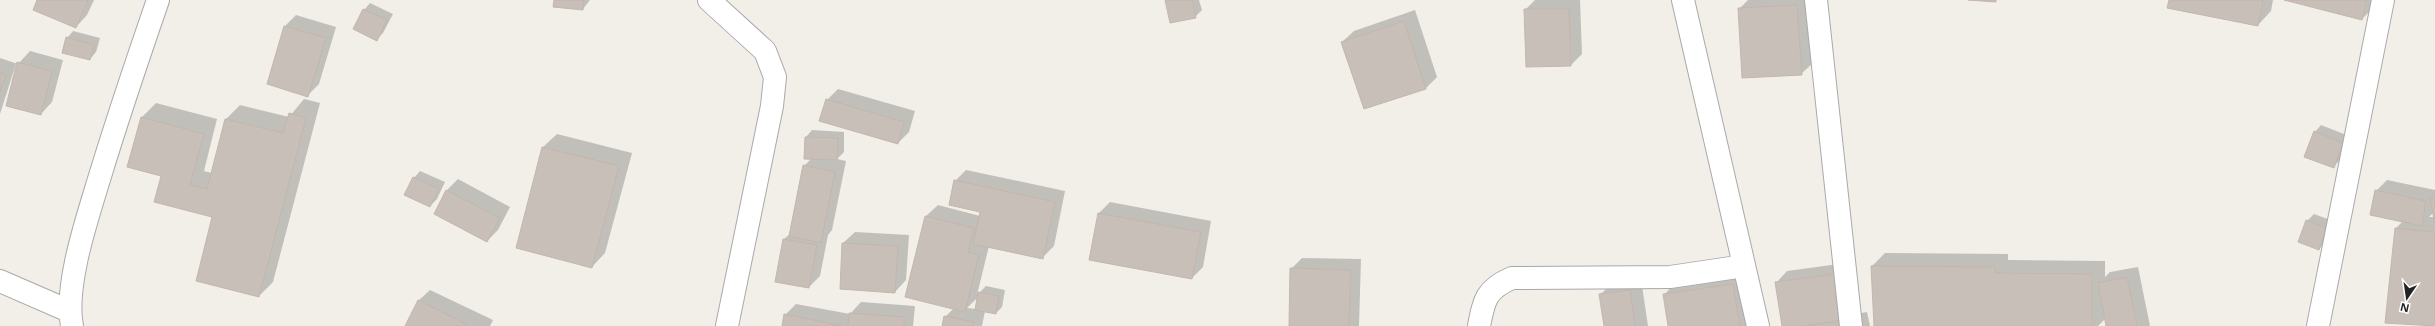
<svg xmlns="http://www.w3.org/2000/svg" width="2435" height="326" font-family="'Noto Sans',sans-serif">
  <style>
    .shadow { fill: #0003; fill-rule: evenodd }
    .building { fill: #c7bfb8; stroke: #c4b6ab }
    .lines { fill: none; stroke-linecap: round; stroke-linejoin: round }
    .minor-casing { stroke: #a9a9a9; stroke-width: 24 }
    .minor { stroke: #fff; stroke-width: 22 }
  </style>
  <rect width="100%" height="100%" fill="#f2efe9"/>
  <path class="shadow" d="M38,0h56l-7,15 -11,12z
    M555,0h35l-7,9z
    M1166,0h33l3,10 -7,7z
    M1535,0h45l2,54 -11,11 -46,-55z
    M1748,0h61l4,63 -12,11 -62,-65z
    M2170,0h103l-2,11 -13,14z
    M2287,0h88l-2,8 -11,11z
    M370,3l23,11 -10,19 -6,6 -13,-29z
    M1415,10l22,67 -11,11 -61,20 -23,-66 12,-11z
    M296,15l40,12 -17,57 -11,11 -40,-12 17,-57z
    M73,31l27,7 -4,14 -6,7 -23,-21z
    M30,51l33,9 -11,42 -11,12 -25,-50 -16,50v-56l18,6z
    M838,89l77,22 -6,21 -11,11 -71,-43z
    M304,99l16,4 -47,179 -14,14 -45,-79 -52,-42 -20,-58 14,-14 61,16 -13,52 8,2 14,-54 14,-14 49,12z
    M2321,125l28,11 -9,24 -7,7 -18,-35z
    M812,130l32,2v20l-7,7 9,2 -14,69 -4,5 -8,41 -11,11 -25,-48 7,-6 13,-67 8,-8h-7l1,-21z
    M557,134l75,19 -27,100 -13,14 -75,-20 26,-100z
    M966,170l99,21 -11,55 -12,12 -53,-12 -12,49 9,-9 19,4 -3,17 -6,6 -11,-2 -3,15h-39l2,-9 9,-9 -47,-12 19,-80 12,-11 42,11 1,-5 -26,-30zM978,297l-2,12 -9,-1z
    M420,171l25,11 -8,17 -7,7 -16,-28z
    M458,179l52,28 -12,23 -11,11 -52,-28 12,-23z
    M2387,180l48,10v136l-49,-4 10,-94 7,-7 -27,-30zM2434,212v5h-5z
    M1110,202l101,19 -8,46 -11,11 -93,-65z
    M2314,214l19,7 -7,21 -7,7 -12,-28z
    M855,232l54,3 -3,45 -11,12 -52,-49z
    M1885,253l123,1v6l97,1v16l5,-5 28,-5 12,59h-43l-1,-8 -8,8h-223l-3,-60z
    M1302,258l59,1 -2,67h-69l1,-57z
    M1846,263l-1,53 22,-4 3,14h-87l-7,-43 11,-12z
    M1744,273l7,53h-82l-5,-31 11,-12z
    M1641,279l7,47h-43l-4,-32 11,-11z
    M430,290l63,30 -3,6h-84l12,-25z
    M861,302l54,4 -2,20h-130l2,-11 11,-11 54,10z"/>
  <path class="building" d="M37,0h51l-12,28 -43,-18z
    M554,0h30l-1,10 -30,-3z
    M1165,0h27l4,18 -26,5z
    M1968,0h28v2z
    M2169,0h94l-5,26 -91,-18z
    M2284,0h83l-5,20z
    M1797,5l5,70 -60,3 -4,-70z
    M363,9l24,11 -10,21 -24,-12z
    M1524,9h45l2,57 -45,1z
    M1404,21l22,68 -62,20 -23,-67z
    M284,26l42,12 -18,59 -41,-13z
    M66,37l28,8 -4,15 -28,-7z
    M17,62l35,9 -11,44 -35,-9z
    M0,73l6,2 -6,17z
    M826,99l78,23 -6,22 -79,-23z
    M289,113l17,5 -47,179 -63,-16 16,-64 -58,-15 7,-26 -34,-9 14,-50 63,17 -14,51 17,4 18,-70 58,14z
    M2314,131l29,12 -9,25 -30,-11z
    M805,137l33,1 -1,22 -33,-1z
    M542,147l77,19 -27,102 -76,-20z
    M803,165l32,7 -14,71 -32,-7z
    M413,177l26,12 -9,18 -26,-12z
    M954,180l101,22 -12,57 -70,-15 7,-32 -31,-7z
    M446,190l54,28 -13,24 -53,-28z
    M2375,190l51,11 -4,25 -52,-11z
    M2435,198v21h-1l-4,-20z
    M1098,213l103,19 -9,47 -103,-19z
    M925,216l49,12 -6,24 11,3 -14,57 -60,-15z
    M2306,220l21,8 -8,22 -21,-8z
    M2395,228l40,4v94l-50,-3z
    M783,239l34,6 -8,43 -34,-6z
    M842,243l56,3 -3,47 -55,-4z
    M1871,266l124,1v6l97,1v52h-218z
    M1290,268l61,2 -2,56h-60z
    M1835,274l7,46 -37,6h-23l-7,-44z
    M2127,277l10,49h-31l-8,-43z
    M1733,284l7,42h-72l-5,-32z
    M1630,290l5,36h-31l-5,-32z
    M978,292l21,4 -3,18 -21,-4z
    M418,300l52,26h-65z
    M849,313l55,4v9h-56z
    M784,314l58,12h-60z
    M944,316l30,6 -1,4h-31z"/>
  <g class="lines">
    <defs>
      <path id="minor" d="M709,0l56,51 10,26 -3,29 -45,220
        M1683,0l75,326
        M1816,0l35,326
        M0,281l69,30
        M72,326c-8,-41 16,-110 28,-150 18,-59 38,-118 58,-176
        M1479,326c5,-26 7,-37 33,-48l158,-1 74,-11
        M2318,326l65,-326"/>
    </defs>
    <use href="#minor" class="minor-casing"/>
    <use href="#minor" class="minor"/>
  </g>
  <g transform="translate(2407 298) rotate(193)" stroke="#ffffff" stroke-width="3" paint-order="stroke">
  <path d="M0-3L7 15L0 10L-7 15Z" fill="#222222"/>
  <text y="-6" font-size="11" font-weight="bold" text-anchor="middle" fill="#222222">N</text>
  </g>
</svg>
